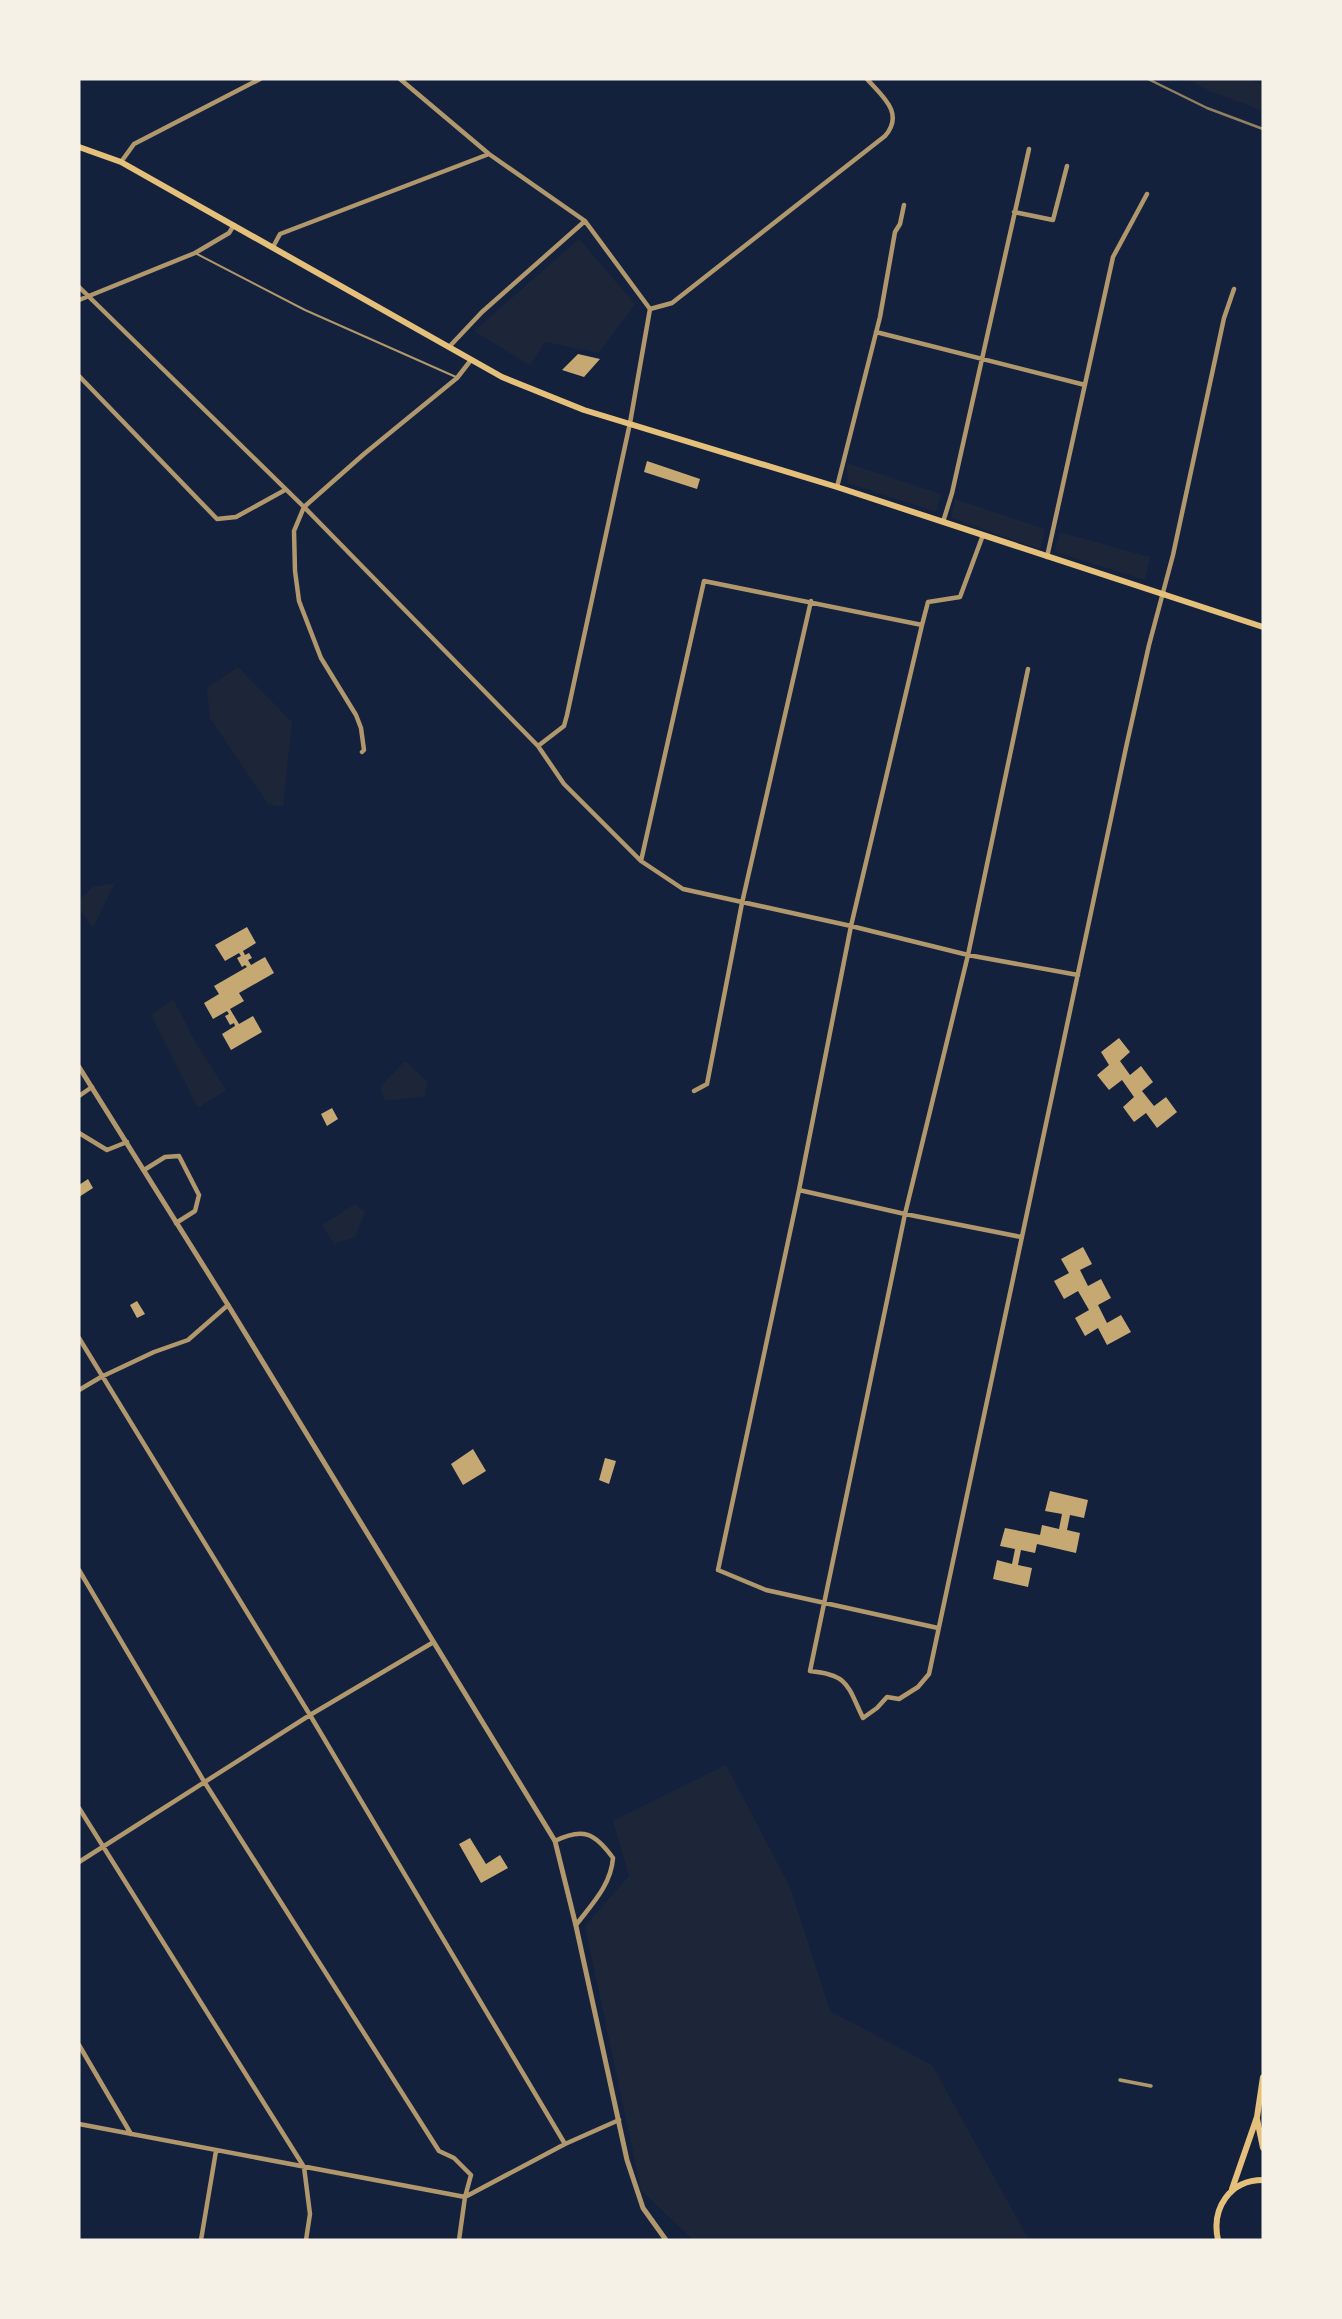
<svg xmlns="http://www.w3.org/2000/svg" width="1342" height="2319" font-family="'Playfair Display',serif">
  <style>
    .green { fill: #1d2539 }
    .building { fill: #c6a872 }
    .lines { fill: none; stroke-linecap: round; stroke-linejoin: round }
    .service { stroke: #b1986c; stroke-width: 2 }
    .pedestrian { stroke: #b1986c; stroke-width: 3.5 }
    .minor { stroke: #b1986c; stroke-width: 4.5 }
    .tertiary { stroke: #b1986c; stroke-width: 5 }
    .secondary { stroke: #e5c07b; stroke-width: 6 }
    .rail { stroke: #918062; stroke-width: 2.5 }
  </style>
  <rect width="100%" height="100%" fill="#14213d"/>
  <path class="green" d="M1188,79h61l14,6v26l-53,-20z
    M579,239l56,65 -36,49 -54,-11 -15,23 -56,-34z
    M847,463l94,31 -5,18 -88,-29z
    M955,499l90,30 -5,20 -89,-31z
    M1060,532l90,25 -5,23 -90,-28z
    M238,667l54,55 -9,85 -15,-3 -58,-86 -3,-30z
    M115,883l-22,45 -14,-20v-8l14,-13z
    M173,999l24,46 29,45 -28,18 -47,-93z
    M405,1061l22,20 -2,15 -40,5 -5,-14z
    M355,1204l10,8 -10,25 -21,7 -12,-19z
    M726,1765l64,122 40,124 102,54 97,175h-336l-52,-50 -56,-264 44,-50 -16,-55z"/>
  <path class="building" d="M578,354l22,5 -16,18 -22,-7z
    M647,461l53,18 -3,10 -53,-17z
    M247,927l9,16 -13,8 2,4 4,-2 3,5 -4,2 3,5 14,-8 9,16 -35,20 5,8 -14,8 9,15 14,-8 9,16 -31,18 -9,-16 13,-8 -1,-3 -4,2 -5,-9 4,-2 -2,-3 -14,8 -9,-16 15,-9 -5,-8 33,-19 -2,-2 -3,2 -5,-9 4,-2 -2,-3 -14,8 -10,-16z
    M1119,1038l11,14 -10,9 10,14 11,-9 12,16 -11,9 12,15 12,-9 11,15 -20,16 -11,-15 -12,9 -11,-15 11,-10 -12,-17 -13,10 -12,-15 12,-10 -8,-13z
    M332,1108l6,11 -11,7 -6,-12z
    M88,1179l5,9 -14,9v-12z
    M1083,1247l9,17 -12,6 8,16 13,-7 10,19 -13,7 9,18 14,-8 10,17 -24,13 -9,-17 -13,8 -10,-18 14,-8 -11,-19 -14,8 -10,-18 15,-8 -8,-14z
    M137,1301l8,13 -8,4 -7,-13z
    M473,1449l13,22 -23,14 -12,-21z
    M605,1458l11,3 -7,23 -10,-4z
    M1050,1491l38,9 -4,18 -14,-3 -3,15 13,3 -4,20 -39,-9 -2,9 -14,-3 -3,15 14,3 -4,19 -35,-8 4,-19 15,4 3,-15 -15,-3 5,-18 35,7 2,-10 17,4 3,-15 -17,-3z
    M470,1838l16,26 14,-9 8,13 -27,15 -22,-39z"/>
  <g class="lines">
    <path class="service" d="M195,253l110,57 151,67"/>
    <path class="pedestrian" d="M1120,2080l31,6"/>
    <path class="minor" d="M400,79l89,75 96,67 65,88
      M121,162l13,-18 126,-65
      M1014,212l39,8 14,-54
      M273,247l7,-13 209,-80
      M79,287l225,220 234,239 26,38 77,77 42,28 168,37 117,29 110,20
      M79,300l116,-47 34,-20 5,-8
      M650,309l22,-6 213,-167c20,-23 -3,-40 -18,-57
      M876,332l209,53
      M449,347l33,-35 103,-91
      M79,376l138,143 19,-2 49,-27
      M837,487l43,-170 15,-85 5,-8 4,-19
      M943,522l9,-29 77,-344
      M1047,557l66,-300 34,-63
      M1028,669l-60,286 -63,259 -95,457c39,4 37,14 53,47l14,-10 10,-11 12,2 19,-12 11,-13 198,-931 22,-98 24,-90 51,-237 10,-29
      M538,746l26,-20 3,-11 63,-292 20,-114
      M362,752l2,-2 -3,-22 -5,-13 -35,-57 -22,-57 -4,-30 -1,-40 10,-24 60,-53 93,-76 14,-18
      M641,861l63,-280 218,44
      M694,1091l13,-7 35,-181 69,-302
      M79,1096l13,-9
      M79,1133l28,17 20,-8
      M144,1170l21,-13 14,-1 20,39 -4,16 -19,12
      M799,1190l106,24 116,23
      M79,1338l231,377 255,429
      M79,1390l22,-13 53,-25 34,-12 40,-35
      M79,1570l126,213 234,368 15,7 17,17 -6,22 -6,43
      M938,1628l-172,-38 -48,-20 81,-380 52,-264 71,-301 6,-23 32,-5 23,-62
      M79,1808l225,359 6,47 -4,26
      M555,1841c28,-14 40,-8 58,17 -2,27 -21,46 -37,67
      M79,1862l231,-147 122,-72
      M79,2045l52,89
      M79,2124l386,73 100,-53 54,-24
      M201,2240l15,-89"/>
    <path class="tertiary" d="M79,1067l149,238 327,536 21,85 51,234 16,48 23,32"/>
    <path class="secondary" d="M79,147l42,15 381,215 82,33 253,77 426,140
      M1257,2119l6,29
      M1232,2189l25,-72 6,-40
      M1218,2240c-7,-32 12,-60 45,-60"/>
    <path class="rail" d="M1148,79l59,29 56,21"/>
  </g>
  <rect width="1342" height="2319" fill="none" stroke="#f6f1e7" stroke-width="161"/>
</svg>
